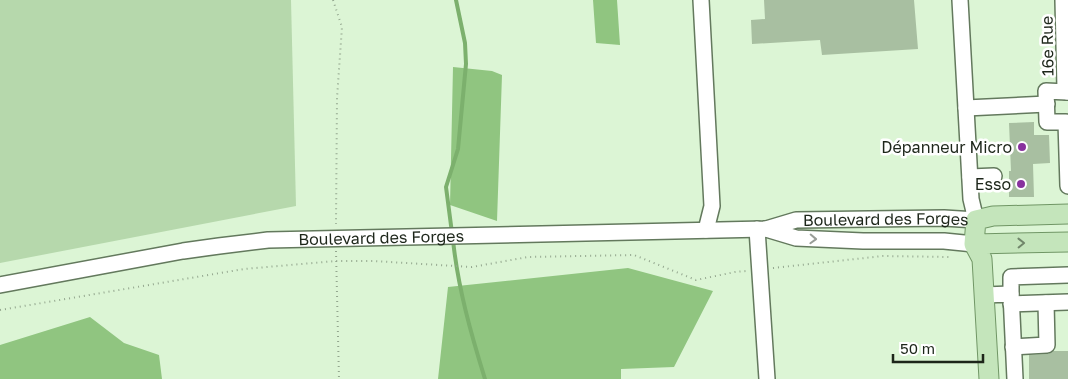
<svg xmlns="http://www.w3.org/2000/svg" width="1068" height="379" font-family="'Golos Text',sans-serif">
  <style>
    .green { fill: #b6d8ac }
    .forest { fill: #90c580 }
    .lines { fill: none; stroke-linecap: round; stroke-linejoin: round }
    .stream { stroke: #7cb06d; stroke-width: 4 }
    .building { fill: #a8bfa1 }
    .minor-casing { stroke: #63795d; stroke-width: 18 }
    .major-casing { stroke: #709665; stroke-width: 21 }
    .path { stroke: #93a68e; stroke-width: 2; stroke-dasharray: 1 4; stroke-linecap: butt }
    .minor { stroke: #fff; stroke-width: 15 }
    .major { stroke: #c4e5bb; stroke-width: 19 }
    .oneway { stroke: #999d98 }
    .oneway2 { stroke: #70866a }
    .poi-dot { fill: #88319e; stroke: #fff; stroke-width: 2 }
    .labels { text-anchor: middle; stroke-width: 5; stroke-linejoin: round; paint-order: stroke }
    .street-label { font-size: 16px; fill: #1d261a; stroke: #fff }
    .poi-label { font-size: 16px; fill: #1d261a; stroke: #fff; text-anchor: end }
  </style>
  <rect width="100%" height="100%" fill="#dcf5d5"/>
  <path class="green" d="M0,0h291l5,206 -296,57z"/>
  <path class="forest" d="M593,0h24l3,45 -24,-2z
    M453,67l39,4 10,4 -5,146 -47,-16z
    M628,268l85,23 -39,76 -53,2v10h-183l10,-92z
    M90,317l34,26 35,12 3,24h-162v-34z"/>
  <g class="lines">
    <path class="stream" d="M452,233l-6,-46 12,-38 8,-85 -1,-21 -9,-43
      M453,240c5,48 18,94 32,139"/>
  </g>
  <path class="building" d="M764,0h150l4,49 -96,6 -2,-15 -68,4 -1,-24 14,-1z
    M1034,122v13h15l1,28 -17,1 1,33h-25v-26h2l-2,-48z
    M1053,351h15v28h-39v-24l19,-1z"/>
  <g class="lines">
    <defs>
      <g id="minor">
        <path d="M701,0l11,206 -6,24"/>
        <path d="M1063,0l2,89 2,3"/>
        <path d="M1067,92l-21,-1 1,31h19l2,64"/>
        <path d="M966,108l81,-4"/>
        <path d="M970,177l24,-1"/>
        <path d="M757,229l10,150"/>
        <path d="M766,229l30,9 67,3h81l30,3"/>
        <path id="s1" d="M0,285l183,-34 36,-5 49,-6 498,-11 30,-9 148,-2 32,2 -5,-21 -11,-199"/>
        <path d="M1011,294v-17l57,-2"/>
        <path d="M984,295l27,-1 4,85"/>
        <path d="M1011,304l57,-2"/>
        <path d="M1013,347l34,-2 -1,-42"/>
      </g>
      <path id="major" d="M974,244l94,-2
        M989,379l-7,-120 -8,-15 2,-24 17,-4 75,-2"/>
    </defs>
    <use href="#minor" class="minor-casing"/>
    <use href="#major" class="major-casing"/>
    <path class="path" d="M333,0l9,27 -5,71 -1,126
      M336,251l3,128
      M773,268l110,-12 67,1 2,-1
      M0,310l244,-41 92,-8h37l99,6 56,-10 106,-2 62,25 39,-8 11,-1"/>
    <use href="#minor" class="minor"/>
    <use href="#major" class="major"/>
  </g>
  <defs><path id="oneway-chevron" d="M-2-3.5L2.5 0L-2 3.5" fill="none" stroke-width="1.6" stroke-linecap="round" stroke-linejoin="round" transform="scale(1.25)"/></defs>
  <use class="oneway" href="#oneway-chevron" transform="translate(813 239) rotate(2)"/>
  <use class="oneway2" href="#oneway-chevron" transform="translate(1021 243) rotate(-1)"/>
  <g class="poi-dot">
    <circle cx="1022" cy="147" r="5"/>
    <circle cx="1021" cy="184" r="5"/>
  </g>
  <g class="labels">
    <g class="street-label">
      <text transform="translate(1047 46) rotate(-91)" y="6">16e Rue</text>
      <text dy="6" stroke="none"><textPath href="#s1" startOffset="891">Boulevard des Forges</textPath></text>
      <text dy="6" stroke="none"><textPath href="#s1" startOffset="385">Boulevard des Forges</textPath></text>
    </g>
    <g class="poi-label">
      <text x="1012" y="153">Dépanneur Micro</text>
      <text x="1011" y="190">Esso</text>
    </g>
  </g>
  <path d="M893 354v8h90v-8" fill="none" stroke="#1d261a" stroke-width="2.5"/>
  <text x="900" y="354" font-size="15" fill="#1d261a" stroke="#ffffff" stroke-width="4" paint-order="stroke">50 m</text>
</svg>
